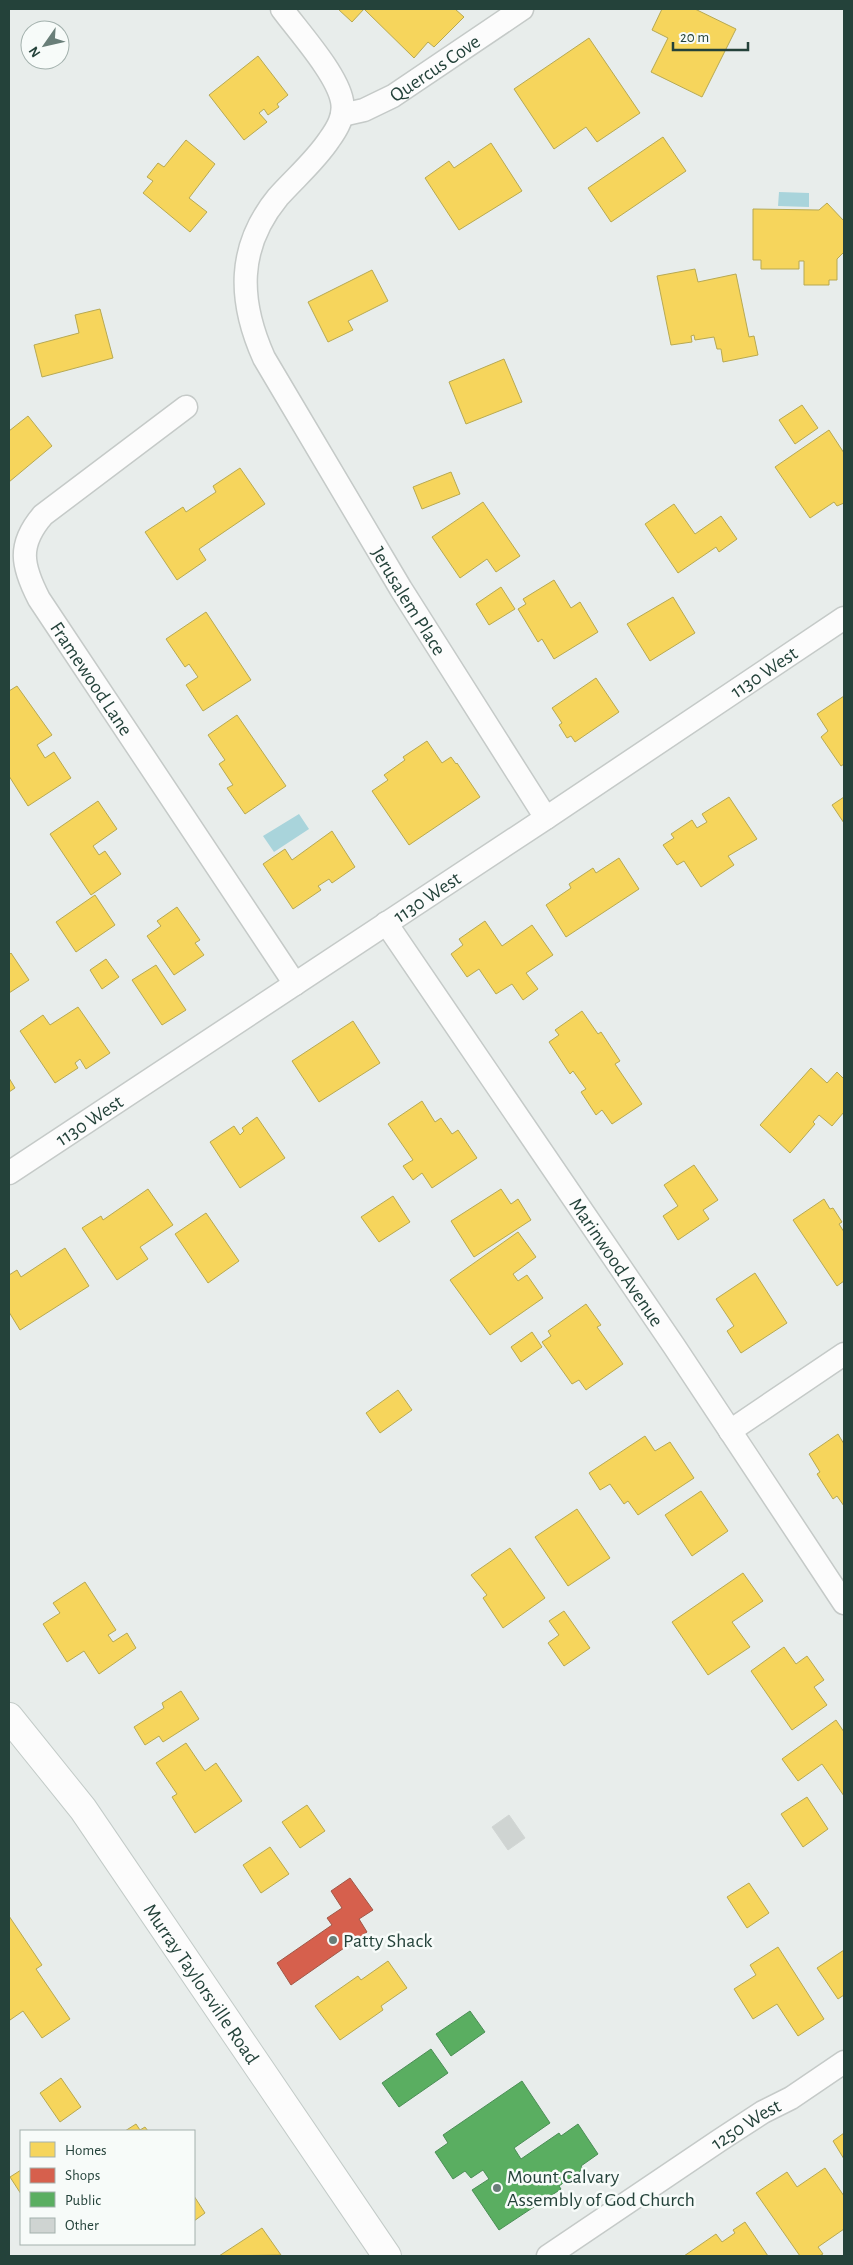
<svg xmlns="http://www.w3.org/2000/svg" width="853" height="2265" font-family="'Alegreya Sans',sans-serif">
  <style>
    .water { fill: #a9d4db }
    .homes { fill: #f6d55c; stroke: #b7a952 }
    .shops { fill: #d6604d; stroke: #a15747 }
    .public { fill: #5aae61; stroke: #4a8e55 }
    .building { fill: #cfd4d2; stroke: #d1d6d4 }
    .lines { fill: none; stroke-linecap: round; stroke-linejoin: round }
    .street-casing { stroke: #c5cac8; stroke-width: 25 }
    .secondary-casing { stroke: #c3cbc8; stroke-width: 30 }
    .street { stroke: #fcfcfc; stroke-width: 22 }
    .secondary { stroke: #fcfcfc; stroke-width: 28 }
    .poi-dot { fill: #697e78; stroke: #f7fbf9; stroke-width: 2 }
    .labels { text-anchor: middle; stroke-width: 5; stroke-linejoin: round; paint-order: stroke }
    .street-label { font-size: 20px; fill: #24423a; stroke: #f7fbf9 }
    .poi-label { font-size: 20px; fill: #24423a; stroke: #f7fbf9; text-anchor: start }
  </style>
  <rect width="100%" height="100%" fill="#e8edeb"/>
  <path class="water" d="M779,192l30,1v14l-31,-1z
    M299,814l10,15 -35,23 -11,-16z"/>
  <path class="homes" d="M338,9h117l9,8 -30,30 -6,-5 -14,16 -50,-49 -12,13z
    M662,9h33l41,20 -34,68 -51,-25 17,-34 -16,-8z
    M589,38l51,75 -43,29 -11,-15 -32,22 -40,-60z
    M258,56l30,39 -11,9 2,3 -11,8 -4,-6 -5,4 8,9 -23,18 -35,-45z
    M663,137l23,34 -75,51 -23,-34z
    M186,140l29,24 -26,34 18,14 -17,20 -47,-39 10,-12 -6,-4 11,-14 6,4z
    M491,143l31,48 -63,39 -34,-52 24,-17 5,7z
    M827,203l17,18v31l-7,7v21h-8v5h-25v-24h-5v8h-38v-9h-8v-51l66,1z
    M695,269l3,13 38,-8 13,63 5,-1 4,19 -35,7 -2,-13h-4l-3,-12 -19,3 -1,-5 -3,1 1,6 -21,3 -14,-69z
    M372,270l16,31 -40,20 5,9 -25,12 -20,-40z
    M100,309l13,49 -71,19 -8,-32 45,-12 -4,-18z
    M504,359l18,43 -56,22 -17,-42z
    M802,405l16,23 -23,16 -16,-24z
    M28,416l24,30 -43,36v-51z
    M829,430l15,23v50l-7,3 -3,-4 -24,16 -35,-51z
    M240,468l25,36 -66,45 7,11 -29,20 -32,-48 38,-25 3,5 30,-20 -3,-6z
    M451,472l9,22 -38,15 -9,-22z
    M483,502l37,54 -24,16 -9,-13 -27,19 -28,-41z
    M674,504l21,30 26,-18 16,23 -18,13 -3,-5 -38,26 -33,-49z
    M554,580l17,28 9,-6 18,30 -44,27 -12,-20 -4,3 -20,-33 8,-5 -3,-5z
    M501,587l14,22 -26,16 -13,-21z
    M673,597l22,36 -45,28 -23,-37z
    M206,612l45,68 -48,31 -17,-26 12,-8 -9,-13 -4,3 -19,-28z
    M596,678l23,34 -44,30 -4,-6 -4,2 -8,-13 3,-2 -10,-15z
    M17,686l35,49 -15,10 8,13 9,-6 17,26 -43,28 -19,-30v-85z
    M844,696v68l-3,2 -20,-29 7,-6 -11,-17z
    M237,715l49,71 -41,28 -18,-26 6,-3 -14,-21 6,-4 -17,-25z
    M427,741l15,22 9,-6 5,7 1,-1 23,34 -71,48 -37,-54 16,-11 -4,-5 21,-15 -2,-3z
    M729,797l28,42 -29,17 6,9 -33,22 -17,-26 -7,4 -14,-20 11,-7 -3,-4 21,-14 5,8 10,-6 -5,-8z
    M844,797v26l-12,-18z
    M98,801l19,28 -24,17 6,9 6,-4 16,23 -30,21 -41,-61z
    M332,831l23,36 -23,16 -3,-4 -11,7 3,4 -28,19 -30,-45 22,-15 7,11z
    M619,858l20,31 -73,48 -20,-32 25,-17 -2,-4 24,-16 3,5z
    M95,895l20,30 -39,27 -20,-30z
    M177,907l23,33 -5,3 9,12 -30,20 -27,-39 14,-10 -4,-5z
    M485,921l17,25 30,-21 21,30 -27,18 12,16 -15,11 -11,-16 -16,10 -17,-25 -12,8 -16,-23 12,-9 -4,-6z
    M11,953l18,27 -20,13v-38z
    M106,959l13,18 -17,12 -12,-19z
    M156,965l30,45 -24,15 -30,-45z
    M78,1007l32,46 -24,16 -6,-10 -5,4 3,5 -23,15 -35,-52 23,-16 7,10z
    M582,1011l16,23 3,-2 19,29 -5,3 27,40 -30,20 -10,-14 -6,5 -15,-23 5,-3 -13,-18 -3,3 -21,-32 10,-7 -4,-5z
    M353,1021l27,42 -61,39 -27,-41z
    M811,1068l16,15 10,-11 7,7v33l-12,14 -13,-11 -6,7 2,2 -25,29 -30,-28z
    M9,1078l6,10 -6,4z
    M422,1101l13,21 6,-4 11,16 6,-4 19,28 -45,30 -10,-15 -9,7 -10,-14 10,-6 -25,-36z
    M257,1117l28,41 -45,30 -30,-46 24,-16 6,9 4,-4 -2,-3z
    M694,1165l24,35 -15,10 6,9 -31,21 -15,-24 15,-10 -14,-21z
    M148,1189l25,36 -33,22 8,12 -31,21 -35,-52 19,-12 2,4z
    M501,1189l10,15 7,-5 13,21 -57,37 -23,-36z
    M393,1196l17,26 -31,20 -18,-25z
    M824,1199l6,10 3,-1 9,14 -3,2 5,8v49l-7,5 -44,-66z
    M206,1213l33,48 -31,22 -33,-49z
    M518,1232l18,25 -23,17 5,7 9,-6 16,23 -53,37 -40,-55z
    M65,1248l24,38 -69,44 -11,-18v-37l8,-5 4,7z
    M755,1273l32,50 -46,30 -14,-22 7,-5 -18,-27z
    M586,1304l15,21 -4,2 26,37 -37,26 -7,-10 -7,4 -30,-42 9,-6 -3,-5z
    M532,1332l10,15 -21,15 -10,-15z
    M398,1390l14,20 -32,23 -14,-20z
    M838,1434l6,10v62l-7,-10 -4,3 -16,-25 3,-2 -11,-18z
    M645,1436l10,15 15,-9 24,36 -56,37 -10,-14 -4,3 -14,-20 -10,6 -11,-17z
    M701,1491l27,40 -36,25 -27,-41z
    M577,1509l33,49 -42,28 -33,-49z
    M510,1548l35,50 -42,30 -20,-30 4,-3 -16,-20z
    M743,1573l20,28 -31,21 18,25 -42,28 -36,-53z
    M85,1582l31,48 -8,5 5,7 14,-9 9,15 -37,26 -15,-23 -17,11 -24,-38 17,-11 -7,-10z
    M564,1611l26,37 -26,18 -16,-23 11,-8 -10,-14z
    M784,1647l12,17 11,-8 17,24 -10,7 13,18 -35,25 -41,-59z
    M181,1691l18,28 -36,23 -4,-6 -14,9 -11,-18 30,-19 -2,-5z
    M836,1720l8,12v64l-22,-32 -24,17 -16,-22z
    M186,1743l19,28 11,-8 26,38 -47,32 -23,-36 5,-3 -21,-31z
    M807,1797l21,32 -25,18 -22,-33z
    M307,1805l18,26 -25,17 -18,-26z
    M270,1847l19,27 -28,19 -18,-28z
    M749,1883l20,30 -22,15 -20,-31z
    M9,1916l33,49 -6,4 34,50 -28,19 -19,-27 -13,9 -1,-3z
    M778,1947l46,72 -26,17 -21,-32 -24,15 -19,-30 22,-14 -6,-10z
    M844,1950v45l-6,4 -21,-31z
    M388,1961l19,27 -26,18 2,4 -43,30 -25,-34 43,-30 3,4z
    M61,2078l20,29 -21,15 -20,-29z
    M136,2124l4,6 5,-3 3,4h-23z
    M844,2133v26l-11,-18z
    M825,2168l19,28v33l-26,18 5,7 -4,2h-19l-44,-63 31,-21 10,15z
    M21,2170v24l-11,-17z
    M194,2196l11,17 -11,8z
    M745,2222l23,34h-84l32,-22 6,8 13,-9 -2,-3z
    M262,2228l19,27 -62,1z"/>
  <path class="shops" d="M350,1878l23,32 -14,9 8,13 -76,53 -14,-22 55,-38 -5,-7 15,-10 -11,-17z"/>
  <path class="public" d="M470,2011l15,21 -34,24 -15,-22z
    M431,2049l17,24 -49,34 -17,-24z
    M522,2081l28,42 -36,25 7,11 38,-26 2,3 17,-12 20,30 -17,12 2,3 -24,17 2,3 -62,41 -27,-40 17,-11 -6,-9 -12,8 -6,-7 -12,8 -18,-27 13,-9 -5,-8z"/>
  <path class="building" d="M509,1815l16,23 -17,12 -16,-23z"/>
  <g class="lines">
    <defs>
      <g id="street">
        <path id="s1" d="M282,9c17,23 55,65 60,92 3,15 -5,28 -13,39 -14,21 -34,38 -51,57 -41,50 -40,103 -14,161l137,231 145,229"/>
        <path id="s2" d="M342,115l22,-5 29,-14 129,-87"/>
        <path id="s3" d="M186,407l-143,108c-26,30 -21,51 -4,84l256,385"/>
        <path id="s4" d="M386,923l288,423 170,257"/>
        <path id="s5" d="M9,1173l537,-355 298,-200"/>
        <path d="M730,1431l114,-77"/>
        <path id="s6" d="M548,2256l172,-116 43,-28 28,-14 53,-36"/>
      </g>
      <g id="secondary">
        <path id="s7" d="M9,1717l74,92 304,447"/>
      </g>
    </defs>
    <use href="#street" class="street-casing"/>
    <use href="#secondary" class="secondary-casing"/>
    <use href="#street" class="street"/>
    <use href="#secondary" class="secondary"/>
  </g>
  <g class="poi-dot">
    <circle cx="333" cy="1940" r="5"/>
    <circle cx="497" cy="2188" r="5"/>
  </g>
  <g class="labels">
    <g class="street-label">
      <text dy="7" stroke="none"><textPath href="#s2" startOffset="105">Quercus Cove</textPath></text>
      <text dy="7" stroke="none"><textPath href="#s1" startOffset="684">Jerusalem Place</textPath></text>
      <text dy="7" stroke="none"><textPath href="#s5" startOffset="906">1130 West</textPath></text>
      <text dy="7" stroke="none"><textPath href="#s3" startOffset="366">Framewood Lane</textPath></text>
      <text dy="7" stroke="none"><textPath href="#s5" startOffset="501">1130 West</textPath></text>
      <text dy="7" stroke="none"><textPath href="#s5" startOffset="96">1130 West</textPath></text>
      <text dy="7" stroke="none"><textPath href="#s4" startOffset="410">Marinwood Avenue</textPath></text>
      <text dy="7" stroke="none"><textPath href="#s7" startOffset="329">Murray Taylorsville Road</textPath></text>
      <text dy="7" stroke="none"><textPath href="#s6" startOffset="238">1250 West</textPath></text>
    </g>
    <g class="poi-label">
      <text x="343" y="1947">Patty Shack</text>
      <text x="507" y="2183">Mount Calvary<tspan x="507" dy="23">Assembly of God Church</tspan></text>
    </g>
  </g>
  <rect width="853" height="2265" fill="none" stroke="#24423a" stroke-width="20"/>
  <rect x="20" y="2130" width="175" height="115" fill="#f7fbf9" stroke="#a3b1ad"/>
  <rect x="30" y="2142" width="25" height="15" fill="#f6d55c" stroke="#a3b1ad"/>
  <text x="65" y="2155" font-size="15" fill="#24423a">Homes</text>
  <rect x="30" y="2168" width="25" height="15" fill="#d6604d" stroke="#a3b1ad"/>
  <text x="65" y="2180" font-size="15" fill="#24423a">Shops</text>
  <rect x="30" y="2192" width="25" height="15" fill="#5aae61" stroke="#a3b1ad"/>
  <text x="65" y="2205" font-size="15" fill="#24423a">Public</text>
  <rect x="30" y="2218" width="25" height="15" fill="#cfd4d2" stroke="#a3b1ad"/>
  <text x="65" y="2230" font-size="15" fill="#24423a">Other</text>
  <g transform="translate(45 45) rotate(236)"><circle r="24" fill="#f7fbf9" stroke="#a3b1ad"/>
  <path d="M0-4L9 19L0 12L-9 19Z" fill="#697e78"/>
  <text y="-8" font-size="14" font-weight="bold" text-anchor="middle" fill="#24423a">N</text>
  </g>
  <path d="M673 42v8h75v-8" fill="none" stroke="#24423a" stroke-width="2.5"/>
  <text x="680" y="42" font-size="15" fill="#24423a" stroke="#f7fbf9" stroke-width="4" paint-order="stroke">20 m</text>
</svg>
